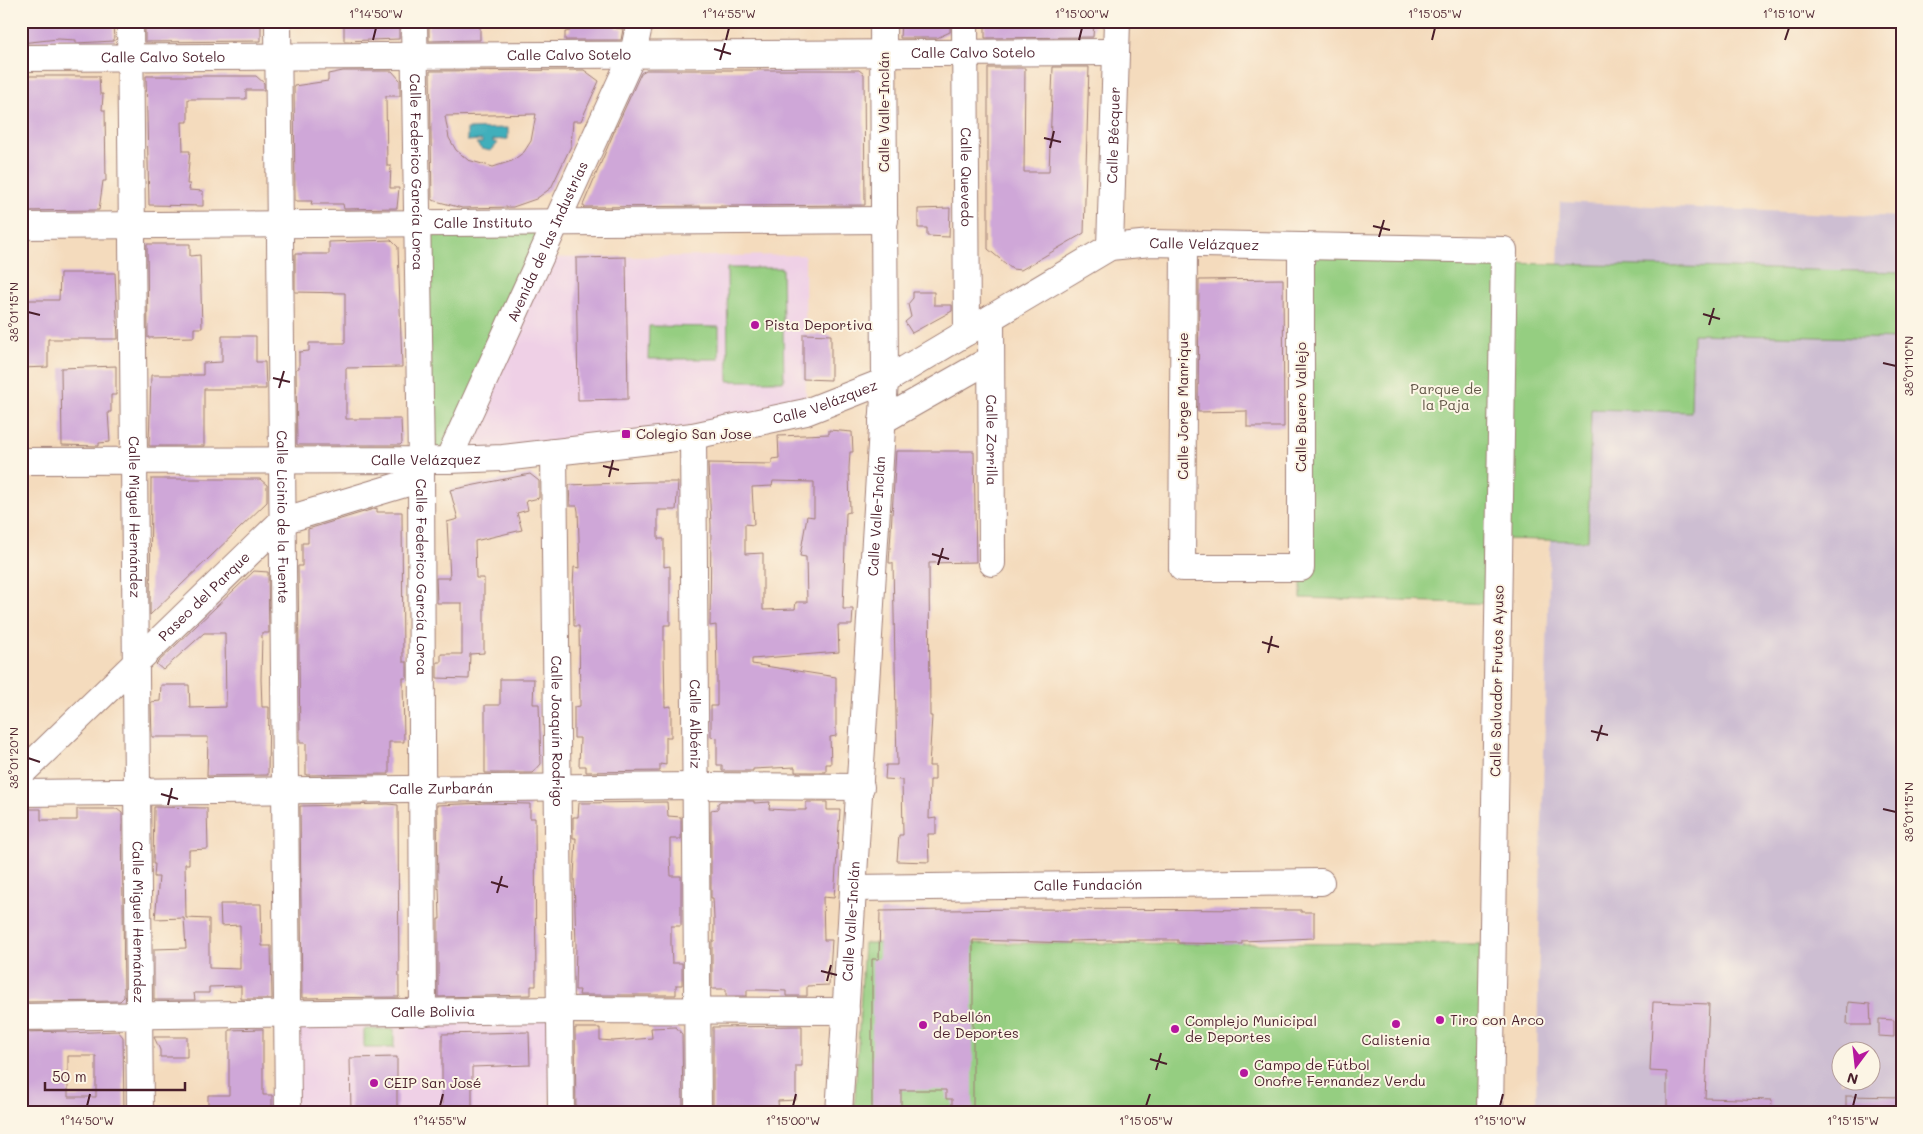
<svg xmlns="http://www.w3.org/2000/svg" width="1923" height="1134" font-family="Mali,sans-serif">
  <style>
    .built { fill: #efd0e6 }
    .industrial { fill: #cdbed2; fill-rule: evenodd }
    .green { fill: #95ce81; stroke: #707656 }
    .water { fill: #40afbb; stroke: #456773 }
    .building { fill: #cfa7d8; fill-rule: evenodd }
    .lines { fill: none; stroke-linecap: round; stroke-linejoin: round }
    .minor-casing { stroke: #9f7d74; stroke-width: 28 }
    .minor { stroke: #fff; stroke-width: 26 }
    .ticks { fill: none; stroke: #4a1f2b; stroke-width: 2 }
    .poi-dot { fill: #b5179e; stroke: #fcf5e5; stroke-width: 2 }
    .labels { text-anchor: middle; stroke-width: 4; stroke-linejoin: round; paint-order: stroke }
    .street-label { font-size: 14px; fill: #4a1f2b; stroke: #fcf5e5 }
    .poi-label { font-size: 14px; fill: #4a1f2b; stroke: #fcf5e5; text-anchor: start }
    .park-label { font-size: 14px; fill: #605445; stroke: #fcf5e5 }
    .neatline { fill: none; stroke: #4a1f2b; stroke-width: 2 }
    .ticks-label { font-size: 12px; text-anchor: middle; fill: #4a1f2b }
  </style>
  <rect width="100%" height="100%" fill="#fcf5e5"/>
  <filter id="ink" filterUnits="userSpaceOnUse"><feTurbulence type="fractalNoise" baseFrequency=".02" numOctaves="2"/><feDisplacementMap in="SourceGraphic" scale="10" xChannelSelector="R" yChannelSelector="G"/><feConvolveMatrix kernelMatrix="1 2 1 2 8 2 1 2 1" color-interpolation-filters="sRGB"/></filter>
  <filter id="wash" filterUnits="userSpaceOnUse"><feTurbulence type="fractalNoise" baseFrequency=".0096" numOctaves="4" result="noise"/><feDisplacementMap in="SourceGraphic" scale="20" xChannelSelector="R" yChannelSelector="G"/><feGaussianBlur stdDeviation="1.12" result="paint"/><feColorMatrix in="noise" values="0 0 0 0 0 0 0 0 0 0 0 0 0 0 0 0 0 1.4 0 .05"/><feComposite in="paint" operator="in"/></filter>
  <g filter="url(#wash)">
    <rect width="100%" height="100%" fill="#f4dbbd"/>
    <path class="built" d="M805,255l1,157 -358,48 91,-202z
      M549,1010l1,103h-262l1,-100z"/>
    <path class="industrial" d="M1560,202l342,15v896h-366l4,-223zM1840,1052h30v30h-30z"/>
    <path class="green" d="M417,222l137,2 -106,236 -27,1z
      M1301,246l204,17 397,9v67l-209,-5 -2,78 -100,-3 -3,132 -88,-2 -1,65 -198,-6z
      M782,268l2,113h-56l-1,-113z
      M649,326l70,1v32h-71z
      M864,943l628,1 -2,169h-636z
      M364,1029h30v19h-30z"/>
    <path class="water" d="M508,128v11l-15,1v2l5,1 -7,8 -10,-2 -5,-6h6v-3l-15,1v-12z"/>
    <g id="blocks">
      <path class="building" d="M21,21h92l1,20 -38,2v-3l-18,-1 -37,4z
        M145,21h116v20l-116,1z
        M344,21h55v18l-55,2z
        M429,21h51v19l-51,1z
        M570,21h46v7l7,1 -2,11h-56v-8l5,-1z
        M901,21h49v11l-13,6h-37z
        M985,21h109l-1,16 -108,1z
        M1053,67h36l-5,166 -63,37 -9,-1 -24,-20v-181h37l-1,104h25z
        M584,70l15,11 -18,40h-8l-2,25 -20,42 -15,11 -23,8 -51,1 -30,-8 -2,-129zM536,114l-5,27 -7,11 -12,9 -19,6 -25,-7 -12,-10 -7,-12 -4,-22z
        M646,70h213l5,4 1,131 -281,2 -1,-2 31,-73 27,-59z
        M343,71h49l8,9v16h-14l1,70h4l-1,22h9l-2,20 -53,1 -1,-5h-32l1,-3h-17l-1,-115 34,-5v-7z
        M21,76h78l1,18h3l-1,16h3l1,71h-3l-4,29 -78,1z
        M146,76h110l8,7v7h-18v9h-58v23h-6l1,29h7l-3,33h3l-1,6 14,1v15l-54,-1z
        M950,208l-1,29 -22,-1v-8h-9v-19z
        M391,240l7,7 4,120 -56,1v51h55l1,24 -2,2h-103l-1,-76 3,-1v-16l10,-1v-8h36v-50l-50,-1v-38h34v-12z
        M147,244h43v12l10,-1 2,73h-8v9l-46,1z
        M626,257l2,142 -50,1 -2,-142z
        M60,273h55l3,66h-70v28l-27,1v-68h38z
        M1283,279l1,148h-37v-16l-49,1 1,-132z
        M913,292h21v13h18v6l-40,22 -7,-11 6,-5 -3,-13 5,-6z
        M803,334l28,1v45l-28,-1z
        M222,336h34v26h9l1,27h-62v57h-55l2,-71h52v-12l19,-1z
        M116,366v29h-5v17h-3l2,30 -11,1v3l-37,-1 -1,-77z
        M829,430l23,2 1,20h-3l-1,16 1,44 -4,1 -3,96h10l-1,16h-14l1,27 -87,7v5l84,13v59l-6,1 1,27h-5v8h-31v-5l-42,2v2h-31v-6h-5v-27l-6,-1v-31h6v-29l-1,-52 -6,1 1,-101 -3,-62 64,1v-5l7,-1 -1,-22 51,-2zM773,481l41,1v35l-7,-1 -7,40 6,1 1,45h-11l-1,7 -32,1v-57l-18,1v-30l9,1 -2,-38 20,-1z
        M896,451h78l2,111 -47,1 1,153h2l-3,50h6v14h-5l-1,39 7,-1v16h-8l1,28 -32,-1 2,-26h4l-1,-55 -17,-1 1,-14h11l-4,-202h-4z
        M530,474l9,7v17l-13,3 2,9 -11,3 5,17 -47,11 1,37h8v75l-14,1 -1,25 -32,-1v-16h4v-8h21v-51h-25l-1,-25h14l-3,-56 11,-3 -8,-29z
        M151,479h109l7,6v17l-117,113z
        M644,482h34l-2,28h-18v29h6v28l6,-1v59h-6v28l1,54 6,-1v31h-5v28l-6,-1v7l-74,1v-6h-7l1,-28h-6v-31l6,-1 -1,-80h-5l-1,-40 1,-19 6,1 -2,-57 -1,-5h-7l-1,-21z
        M377,508v4h25l1,150h4v16h-4l1,64h-15v32l-83,1v-32h-6l-2,-177h4v-23h6v-14z
        M254,571l14,1 1,61h-7l-1,46 1,28h7l-1,68 -61,1 1,-39h-56l-1,-35 9,-1 1,-16h28l1,23 36,-1 -1,-74h-21l-41,37 -7,-6z
        M500,679h34l-1,25h6l2,60 -8,9h-48v-68h15z
        M721,801h33v2l16,-1 -1,7 18,1h19v-8h21v8h13l-6,88 -11,-1 1,43h8l-3,45 -22,1v10h-21v-5l-19,-1h-20v6h-21v-7h-14v-48h2v-22l-1,-21h-2v-88l7,-1v-6z
        M667,802l1,14 13,1v22h-11v18l1,19h10v50h-10v18l1,19h10v22h-6v10h-97l1,-5h-5l1,-45 -2,-69 2,-38h-3v-21h5l1,-14z
        M486,803l44,1v14h5l1,168h-5v9l-93,2v-78h2l-1,-31 -1,1 -1,-84z
        M388,804l10,1 1,192 -97,1 -2,-192z
        M154,807l53,1 1,41 -19,1v14h-4l1,54 23,1v49l31,1v-44l-19,1 -1,-22h41l1,42h9l1,53h-31v-13l-32,1v6h-15l1,7h-41v-51l32,-1 -2,-30 -29,1 4,-42h-5l1,-13h-2z
        M21,809h20v11h36v-11h40l5,4 2,184 -4,4 -99,1z
        M1017,909l284,1v2h13v26l-72,3v3l-64,-1v-3h-68l-40,1v2l-97,-3v169h-21v-10h-6v-9h-45v20h-29v-151h7l1,-48z
        M1653,1002l56,2 -4,94 67,2 -1,13h-104v-41l-17,-1z
        M1848,1002l22,2 1,21h-24z
        M1879,1019l15,1v17l-15,-1z
        M802,1026v40h-6v34l-18,1 1,12h-66v-86z
        M676,1027l6,7 1,79h-107l-1,-85h25v12l13,1 39,-3 -1,-10z
        M263,1029v66h9v17l-42,1v-3h-22v-15h21v-65z
        M67,1031v2l51,-2 5,6 1,76h-103v-81zM68,1056h28v41h-28z
        M529,1032l1,33 -58,2v46h-30v-79z
        M154,1037h33v20h-27v-7z
        M397,1057v56h-46l-1,-55z
        M1846,1096l56,1v16h-56z"/>
    </g>
  </g>
  <g filter="url(#ink)">
    <use href="#blocks" fill-opacity="0" stroke="#9f7d74" stroke-width="1"/>
    <g class="lines">
      <defs>
        <g id="minor">
          <path id="s1" d="M130,21l10,1092"/>
          <path id="s2" d="M278,21l10,1092"/>
          <path id="s3" d="M414,21l7,440 2,552"/>
          <path id="s4" d="M965,21l2,311"/>
          <path id="s5" d="M21,58l1095,-6"/>
          <path id="s6" d="M21,226l864,-6"/>
          <path d="M1184,244l-2,324h119v-322"/>
          <path id="s7" d="M1110,247l7,-226"/>
          <path id="s8" d="M991,318l1,245"/>
          <path d="M882,421l109,-62"/>
          <path id="s9" d="M693,436l5,677"/>
          <path id="s10" d="M554,452l7,661"/>
          <path id="s11" d="M448,460l185,-406 7,-33"/>
          <path id="s12" d="M21,461l427,-1 55,-2 190,-22 113,-24 79,-31 225,-134 41,-4 353,7 -14,863"/>
          <path id="s13" d="M21,774l261,-253 139,-42"/>
          <path id="s14" d="M21,793l674,-7 166,1"/>
          <path id="s15" d="M854,888l467,-6"/>
          <path id="s16" d="M21,1017l539,-7 286,1"/>
          <path id="s17" d="M839,1113l46,-732 -2,-360"/>
        </g>
      </defs>
      <use href="#minor" class="minor-casing"/>
      <use href="#minor" class="minor"/>
    </g>
  </g>
  <path class="ticks" d="M373,40l3,-12M726,40l3,-12M1079,40l3,-12M1432,40l3,-12M1785,40l4,-12M714,49l17,5M720,60l5,-17M1044,138l17,4M1050,148l4,-17M1373,226l17,4M1379,237l5,-17M28,312l12,3M1703,314l17,5M1709,325l5,-17M1883,363l13,3M273,378l17,4M279,388l5,-17M603,466l16,4M609,477l4,-17M932,554l17,5M938,565l5,-17M1262,642l17,5M1268,653l4,-17M1591,731l17,4M1597,741l5,-16M28,758l12,4M161,794l17,5M168,805l4,-17M1883,809l13,3M491,882l17,5M497,893l5,-17M821,971l16,4M827,981l4,-16M1150,1059l17,5M1156,1070l5,-17M87,1106l3,-12M440,1106l3,-12M793,1106l3,-12M1146,1106l4,-12M1500,1106l3,-12M1853,1106l3,-12"/>
  <g class="poi-dot">
    <circle cx="755" cy="325" r="5"/>
    <rect x="621" y="429" width="10" height="10" rx="2.5"/>
    <circle cx="1440" cy="1020" r="5"/>
    <circle cx="1396" cy="1024" r="5"/>
    <circle cx="923" cy="1025" r="5"/>
    <circle cx="1175" cy="1029" r="5"/>
    <circle cx="1244" cy="1073" r="5"/>
    <circle cx="374" cy="1083" r="5"/>
  </g>
  <g class="labels">
    <g class="street-label">
      <text dy="5" stroke="none"><textPath href="#s5" startOffset="952">Calle Calvo Sotelo</textPath></text>
      <text dy="5" stroke="none"><textPath href="#s5" startOffset="548">Calle Calvo Sotelo</textPath></text>
      <text dy="5" stroke="none"><textPath href="#s5" startOffset="142">Calle Calvo Sotelo</textPath></text>
      <text transform="translate(884 112) rotate(-90)" y="5">Calle Valle-Inclán</text>
      <text dy="5" stroke="none"><textPath href="#s7" startOffset="112">Calle Bécquer</textPath></text>
      <text dy="5" stroke="none"><textPath href="#s3" startOffset="151">Calle Federico García Lorca</textPath></text>
      <text dy="5" stroke="none"><textPath href="#s4" startOffset="156">Calle Quevedo</textPath></text>
      <text dy="5" stroke="none"><textPath href="#s6" startOffset="462">Calle Instituto</textPath></text>
      <text dy="5" stroke="none"><textPath href="#s11" startOffset="240">Avenida de las Industrias</textPath></text>
      <text dy="5" stroke="none"><textPath href="#s12" startOffset="1230">Calle Velázquez</textPath></text>
      <text dy="5" stroke="none"><textPath href="#s12" startOffset="810">Calle Velázquez</textPath></text>
      <text transform="translate(1183 406) rotate(-90)" y="5">Calle Jorge Manrique</text>
      <text transform="translate(1301 407) rotate(-90)" y="5">Calle Buero Vallejo</text>
      <text dy="5" stroke="none"><textPath href="#s8" startOffset="122">Calle Zorrilla</textPath></text>
      <text dy="5" stroke="none"><textPath href="#s12" startOffset="405">Calle Velázquez</textPath></text>
      <text dy="5" stroke="none"><textPath href="#s2" startOffset="496">Calle Licinio de la Fuente</textPath></text>
      <text dy="5" stroke="none"><textPath href="#s17" startOffset="598">Calle Valle-Inclán</textPath></text>
      <text dy="5" stroke="none"><textPath href="#s1" startOffset="496">Calle Miguel Hernández</textPath></text>
      <text dy="5" stroke="none"><textPath href="#s3" startOffset="556">Calle Federico García Lorca</textPath></text>
      <text dy="5" stroke="none"><textPath href="#s13" startOffset="255">Paseo del Parque</textPath></text>
      <text transform="translate(1497 681) rotate(-89)" y="5">Calle Salvador Frutos Ayuso</text>
      <text dy="5" stroke="none"><textPath href="#s9" startOffset="288">Calle Albéniz</textPath></text>
      <text dy="5" stroke="none"><textPath href="#s10" startOffset="279">Calle Joaquín Rodrigo</textPath></text>
      <text dy="5" stroke="none"><textPath href="#s14" startOffset="420">Calle Zurbarán</textPath></text>
      <text dy="5" stroke="none"><textPath href="#s15" startOffset="234">Calle Fundación</textPath></text>
      <text dy="5" stroke="none"><textPath href="#s17" startOffset="192">Calle Valle-Inclán</textPath></text>
      <text dy="5" stroke="none"><textPath href="#s1" startOffset="901">Calle Miguel Hernández</textPath></text>
      <text dy="5" stroke="none"><textPath href="#s16" startOffset="412">Calle Bolivia</textPath></text>
    </g>
    <g class="poi-label">
      <text x="765" y="330">Pista Deportiva</text>
      <text x="636" y="439">Colegio San Jose</text>
      <text x="933" y="1022">Pabellón<tspan x="933" dy="16">de Deportes</tspan></text>
      <text x="1450" y="1025">Tiro con Arco</text>
      <text x="1185" y="1026">Complejo Municipal<tspan x="1185" dy="16">de Deportes</tspan></text>
      <text x="1396" y="1045" text-anchor="middle">Calistenia</text>
      <text x="1254" y="1070">Campo de Fútbol<tspan x="1254" dy="16">Onofre Fernandez Verdu</tspan></text>
      <text x="384" y="1088">CEIP San José</text>
    </g>
    <g class="park-label">
      <text x="1446" y="394">Parque de<tspan x="1446" dy="16">la Paja</tspan></text>
    </g>
  </g>
  <rect width="1923" height="1134" fill="none" stroke="#fcf5e5" stroke-width="55"/>
  <g transform="translate(1856 1066) rotate(195)"><circle r="24" fill="#fcf5e5" stroke="#b59f9b"/>
  <path d="M0-4L9 19L0 12L-9 19Z" fill="#b5179e"/>
  <text y="-8" font-size="14" font-weight="bold" text-anchor="middle" fill="#4a1f2b">N</text>
  </g>
  <path d="M45 1082v8h140v-8" fill="none" stroke="#4a1f2b" stroke-width="2.5"/>
  <text x="52" y="1082" font-size="15" fill="#4a1f2b" stroke="#fcf5e5" stroke-width="4" paint-order="stroke">50 m</text>
  <rect x="28" y="28" width="1868" height="1078" class="neatline"/>
  <g class="ticks-label">
    <text x="376" y="18">1°14'50"W</text>
    <text x="729" y="18">1°14'55"W</text>
    <text x="1082" y="18">1°15'00"W</text>
    <text x="1435" y="18">1°15'05"W</text>
    <text x="1789" y="18">1°15'10"W</text>
    <text transform="translate(14 312) rotate(-90)" y="4">38°01'15"N</text>
    <text transform="translate(1909 366) rotate(-90)" y="4">38°01'10"N</text>
    <text transform="translate(14 758) rotate(-90)" y="4">38°01'20"N</text>
    <text transform="translate(1909 812) rotate(-90)" y="4">38°01'15"N</text>
    <text x="87" y="1125">1°14'50"W</text>
    <text x="440" y="1125">1°14'55"W</text>
    <text x="793" y="1125">1°15'00"W</text>
    <text x="1146" y="1125">1°15'05"W</text>
    <text x="1500" y="1125">1°15'10"W</text>
    <text x="1853" y="1125">1°15'15"W</text>
  </g>
</svg>
